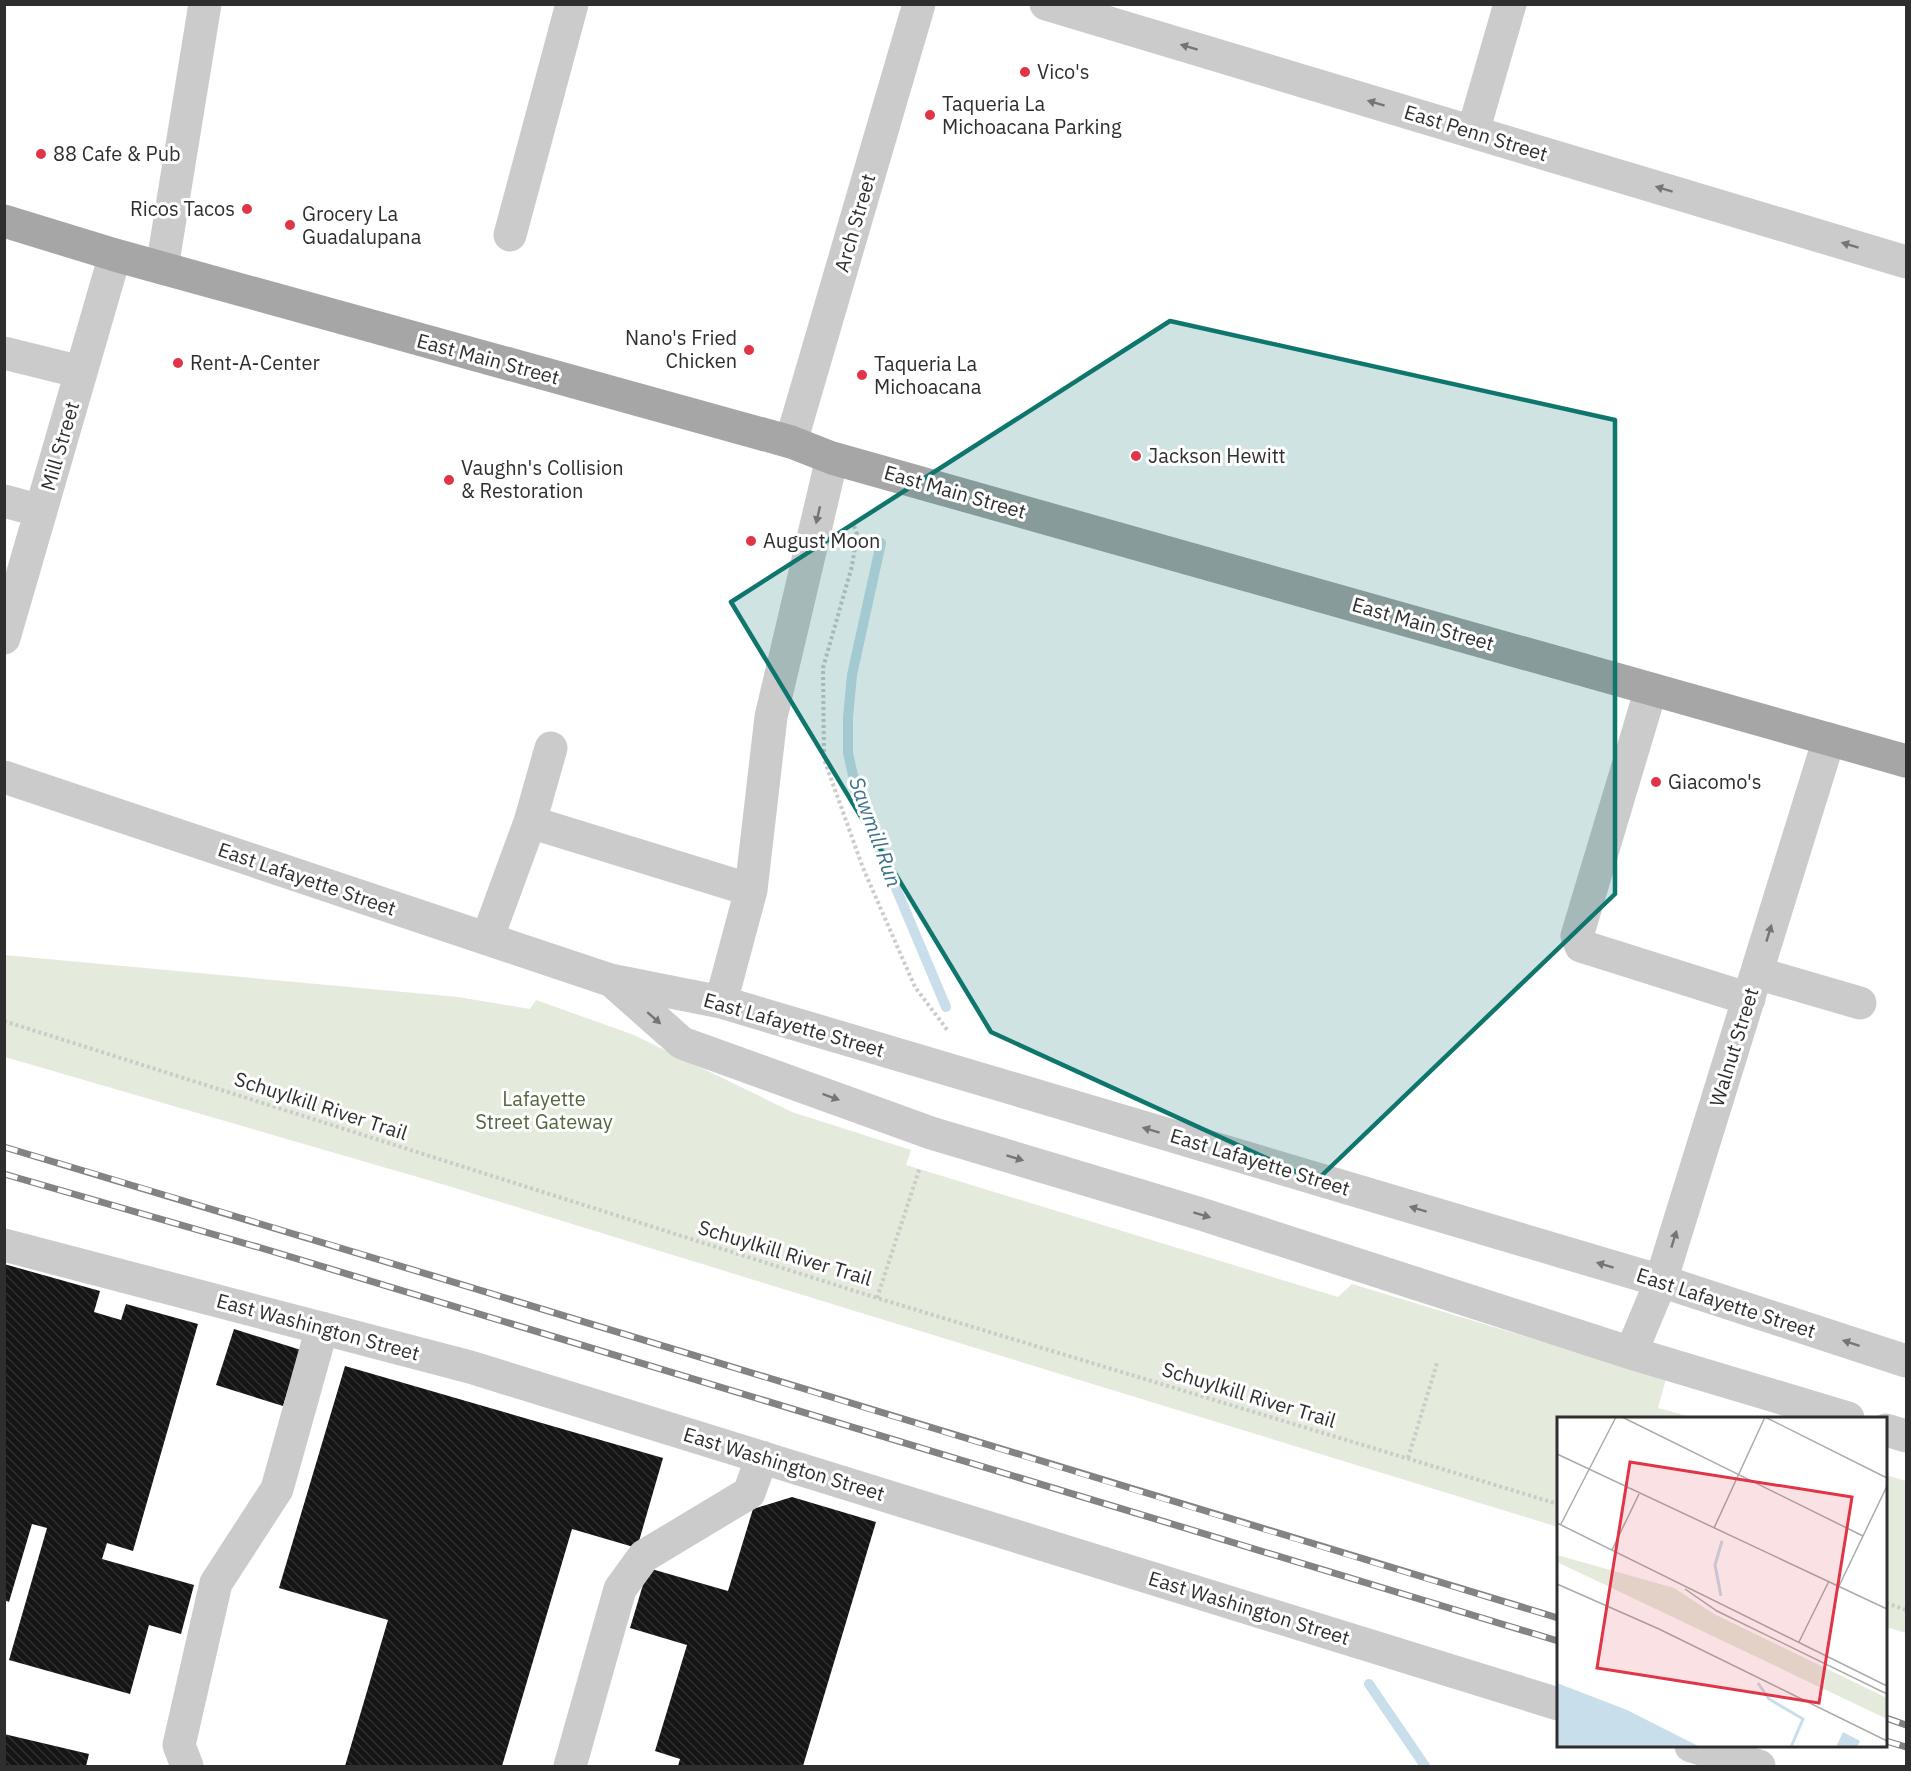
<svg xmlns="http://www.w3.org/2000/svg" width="1911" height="1771" font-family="'IBM Plex Sans',sans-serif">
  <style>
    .green { fill: #e4ebdc }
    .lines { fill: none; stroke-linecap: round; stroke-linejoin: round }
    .stream { stroke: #c8deea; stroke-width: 10 }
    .building { fill: url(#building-back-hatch) }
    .path { stroke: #cbcbcb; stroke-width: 4; stroke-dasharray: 3 3; stroke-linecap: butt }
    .minor { stroke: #cbcbcb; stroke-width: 33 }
    .major { stroke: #a6a6a6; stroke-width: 33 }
    .rail-casing { stroke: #838383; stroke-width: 7 }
    .rail { stroke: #fff; stroke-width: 4.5; stroke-dasharray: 14; stroke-linecap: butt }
    .oneway { fill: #757575 }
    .marked { fill: #0f766e; fill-opacity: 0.2; stroke: #0f766e; stroke-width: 4.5; stroke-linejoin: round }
    .poi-dot { fill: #e03547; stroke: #fff; stroke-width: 2 }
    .labels { text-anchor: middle; stroke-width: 6; stroke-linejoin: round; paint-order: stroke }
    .poi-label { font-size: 20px; fill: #2e2e2e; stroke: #fff; text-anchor: start }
    .street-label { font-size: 20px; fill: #2e2e2e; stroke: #fff }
    .park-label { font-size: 20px; fill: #52683d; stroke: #fff }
    .water-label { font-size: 21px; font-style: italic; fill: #3e718d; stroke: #fff }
    .inset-river { fill: none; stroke: #c8deea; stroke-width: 3 }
    .inset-road { fill: none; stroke: #ababab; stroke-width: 1.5 }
    .view { fill: #e03547; fill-opacity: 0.15; stroke: #e03547; stroke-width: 3 }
    .inset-edge { fill: none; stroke: #2e2e2e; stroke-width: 3 }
  </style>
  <defs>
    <pattern id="building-back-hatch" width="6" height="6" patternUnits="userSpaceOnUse" patternTransform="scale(1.5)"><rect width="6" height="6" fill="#151515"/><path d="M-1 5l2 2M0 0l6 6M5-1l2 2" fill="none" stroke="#2f2f2f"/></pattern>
  </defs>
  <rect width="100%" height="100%" fill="#fff"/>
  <path class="green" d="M4,955l454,42 72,12 6,-9 98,35 158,77 119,38 -5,15 432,132 14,-13 314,95 -8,29 37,10h-137v109l-1113,-342 -440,-128z
    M1886,1475l20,6v152l-20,-6z"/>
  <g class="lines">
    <path class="stream" d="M881,543l-29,132 -4,42v36l10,45 88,209
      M1369,1684l56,82"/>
  </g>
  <path class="building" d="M4,1264l96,27 -6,21 27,8 5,-16 72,20 -65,227 -26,-8 -5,16 92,26 -13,49 -32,-9 -19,69 -121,-34 38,-132 -15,-4 -23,78 -5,-2z
    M234,1329l67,21 -18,56 -67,-21z
    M345,1366l318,92 -26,90 -65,-19 -70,237h-157l43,-146 -109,-32z
    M792,1497l84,25 -73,244h-125l2,-7 -25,-8 32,-106 -57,-17 18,-60 80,23 25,-82z
    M4,1734l85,20 -3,12h-82z"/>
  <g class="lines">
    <path class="path" d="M854,526l3,8 -5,32 -29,102 1,91 39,109 52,119 33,44
      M4,1021l873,277 681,206
      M877,1298l43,-131
      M1408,1458l29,-95
      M1886,1603l20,7"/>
    <path class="minor" d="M1046,4l860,258
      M1473,132l37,-128
      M510,235l62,-231
      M162,268l43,-264
      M4,353l77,19
      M791,442l128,-438
      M4,501l37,10
      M4,638l111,-383
      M1651,689l-74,247 4,10 168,53
      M551,748l-21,74 221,68
      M4,777l606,203 111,22 940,279 245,80
      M487,939l43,-117
      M1757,973l103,30
      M612,981l70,62 249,90 267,80 433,140 217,65
      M721,1002l30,-112 20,-173 61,-259
      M4,1245l466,122 1088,337
      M1631,1353l30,-72 168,-542
      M1886,1430l20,6
      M1691,1746l68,20
      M187,1766l-8,-21 37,-162 61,-94 45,-161
      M570,1766l50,-177 24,-33 105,-63 13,-36"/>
    <path class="major" d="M4,221l111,34 676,187 41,16 1074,303"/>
    <defs>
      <path id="rail" d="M4,1147c519,154 1036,316 1554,471
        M4,1174l264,76 1290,391
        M1886,1718l20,7
        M1886,1741l20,6"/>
    </defs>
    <use href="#rail" class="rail-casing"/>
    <use href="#rail" class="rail"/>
  </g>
  <defs><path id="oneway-solid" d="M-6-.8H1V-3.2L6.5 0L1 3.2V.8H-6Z" transform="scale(1.5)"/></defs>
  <g class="oneway">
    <use href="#oneway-solid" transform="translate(1189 47) rotate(-163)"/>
    <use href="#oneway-solid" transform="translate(1376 103) rotate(-163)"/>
    <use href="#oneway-solid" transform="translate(1664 189) rotate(-163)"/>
    <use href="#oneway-solid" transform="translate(1850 245) rotate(-163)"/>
    <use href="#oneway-solid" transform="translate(818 515) rotate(103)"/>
    <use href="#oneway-solid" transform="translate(1769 933) rotate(-73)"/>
    <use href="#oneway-solid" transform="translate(654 1018) rotate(41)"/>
    <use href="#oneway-solid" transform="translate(831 1097) rotate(20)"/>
    <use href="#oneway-solid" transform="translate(1151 1130) rotate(-163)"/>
    <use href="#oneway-solid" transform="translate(1015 1158) rotate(17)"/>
    <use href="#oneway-solid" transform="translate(1418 1209) rotate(-163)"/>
    <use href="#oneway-solid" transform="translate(1202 1215) rotate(17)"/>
    <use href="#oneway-solid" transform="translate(1674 1239) rotate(-73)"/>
    <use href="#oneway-solid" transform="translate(1605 1265) rotate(-163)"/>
    <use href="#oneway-solid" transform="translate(1851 1343) rotate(-162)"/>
  </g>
  <path class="marked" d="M1170,321l445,99v474l-299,287 -325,-149 -260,-430z"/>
  <g class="poi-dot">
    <circle cx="1025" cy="72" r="6"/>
    <circle cx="930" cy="115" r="6"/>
    <circle cx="41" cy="154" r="6"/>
    <circle cx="247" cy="209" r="6"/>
    <circle cx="290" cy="225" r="6"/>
    <circle cx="749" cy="350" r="6"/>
    <circle cx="178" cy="363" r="6"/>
    <circle cx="862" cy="375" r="6"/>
    <circle cx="1136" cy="456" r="6"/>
    <circle cx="449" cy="480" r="6"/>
    <circle cx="751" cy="541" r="6"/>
    <circle cx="1656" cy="782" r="6"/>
  </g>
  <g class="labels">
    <g class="poi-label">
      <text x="1037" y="79">Vico's</text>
      <text x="942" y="111">Taqueria La<tspan x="942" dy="23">Michoacana Parking</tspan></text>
      <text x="53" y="161">88 Cafe &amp; Pub</text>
      <text x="235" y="216" text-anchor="end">Ricos Tacos</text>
      <text x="302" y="221">Grocery La<tspan x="302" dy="23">Guadalupana</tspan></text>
      <text x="737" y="345" text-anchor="end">Nano's Fried<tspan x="737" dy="23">Chicken</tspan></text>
      <text x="190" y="370">Rent-A-Center</text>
      <text x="874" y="371">Taqueria La<tspan x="874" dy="23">Michoacana</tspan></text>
      <text x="1148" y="463">Jackson Hewitt</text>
      <text x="461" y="475">Vaughn's Collision<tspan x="461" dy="23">&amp; Restoration</tspan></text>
      <text x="763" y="548">August Moon</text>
      <text x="1668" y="789">Giacomo's</text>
    </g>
    <g class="street-label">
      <text transform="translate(1476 133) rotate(17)" y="7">East Penn Street</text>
      <text transform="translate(855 223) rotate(-74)" y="7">Arch Street</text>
      <text transform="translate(488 359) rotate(15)" y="7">East Main Street</text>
      <text transform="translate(60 446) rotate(-74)" y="7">Mill Street</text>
      <text transform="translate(955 492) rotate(16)" y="7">East Main Street</text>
      <text transform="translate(1423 624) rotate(16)" y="7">East Main Street</text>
      <text transform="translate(307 879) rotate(19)" y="7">East Lafayette Street</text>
      <text transform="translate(794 1025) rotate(16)" y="7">East Lafayette Street</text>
      <text transform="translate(1734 1047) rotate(-73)" y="7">Walnut Street</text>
      <text transform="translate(321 1106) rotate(18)" y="7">Schuylkill River Trail</text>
      <text transform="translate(1260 1162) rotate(17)" y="7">East Lafayette Street</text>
      <text transform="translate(785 1253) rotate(17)" y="7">Schuylkill River Trail</text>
      <text transform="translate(1726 1303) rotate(18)" y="7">East Lafayette Street</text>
      <text transform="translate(318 1327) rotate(15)" y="7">East Washington Street</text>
      <text transform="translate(1249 1395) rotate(17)" y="7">Schuylkill River Trail</text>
      <text transform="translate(784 1464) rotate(17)" y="7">East Washington Street</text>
      <text transform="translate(1249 1608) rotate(17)" y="7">East Washington Street</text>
    </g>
    <g class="park-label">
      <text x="544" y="1106">Lafayette<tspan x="544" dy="23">Street Gateway</tspan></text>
    </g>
    <g class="water-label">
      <text transform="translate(875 832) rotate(70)" y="7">Sawmill Run</text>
    </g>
  </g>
  <g transform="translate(1557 1417)">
    <rect width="330" height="330" fill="#fff"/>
    <path d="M0,138l117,33 40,26 173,84v21l-330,-157z" fill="#e4ebdc"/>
    <path d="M0,266l70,27 73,37h-143zM286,315l17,9 -3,6h-21z" fill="#c8deea"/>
    <path class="inset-river" d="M164,179l-6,-31 7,-24M201,266l11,16 34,20 -12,28"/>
    <path class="inset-road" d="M65,0l241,119M208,0l122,61M0,37l330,155M0,106l330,163M4,107l55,-107M157,111l51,-111M55,133l27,-56M0,167l102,45 228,112M282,169l48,-100M128,172l32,22 170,83M242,225l30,-61"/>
    <path class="view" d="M73,45l222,35 -33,206 -222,-35z"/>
    <rect width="330" height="330" class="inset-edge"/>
  </g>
  <rect width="1911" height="1771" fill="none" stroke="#2e2e2e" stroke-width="12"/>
</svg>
